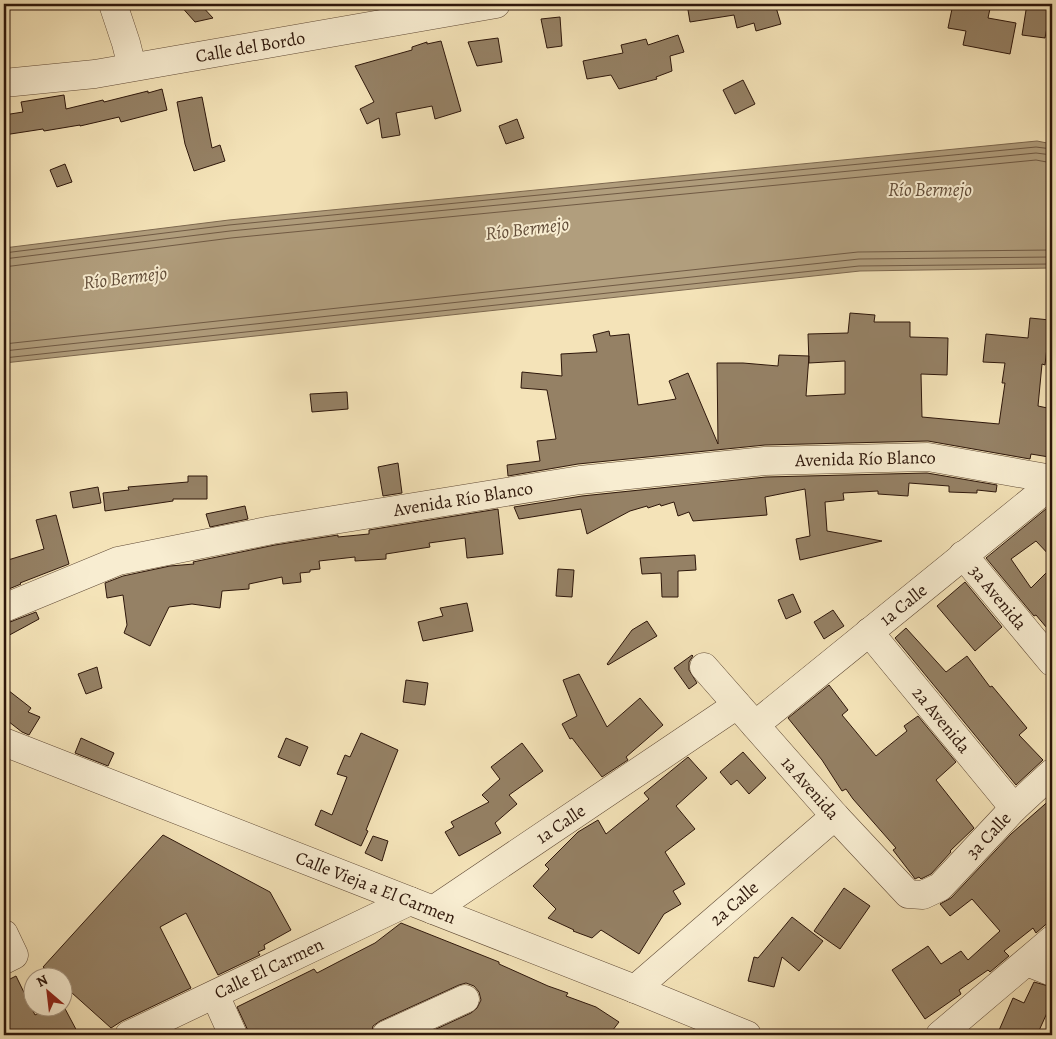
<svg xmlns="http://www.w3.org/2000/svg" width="1056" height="1039" font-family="Alegreya,serif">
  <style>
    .water { fill: #b19e7d; stroke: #7d684f }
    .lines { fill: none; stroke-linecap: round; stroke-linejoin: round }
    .shore { stroke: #705a44; stroke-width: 1 }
    .building { fill: #958165; stroke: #2e170b }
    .minor-casing { stroke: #604a36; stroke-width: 29 }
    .minor { stroke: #f8edd1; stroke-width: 28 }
    .labels { text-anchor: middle; stroke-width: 4; stroke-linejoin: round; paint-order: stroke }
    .street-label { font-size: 18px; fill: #2e170b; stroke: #f8edd1 }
    .water-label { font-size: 19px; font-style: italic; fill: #624d39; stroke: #f8edd1 }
  </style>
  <rect width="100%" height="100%" fill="#f4e3b8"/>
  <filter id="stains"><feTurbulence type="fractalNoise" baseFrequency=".004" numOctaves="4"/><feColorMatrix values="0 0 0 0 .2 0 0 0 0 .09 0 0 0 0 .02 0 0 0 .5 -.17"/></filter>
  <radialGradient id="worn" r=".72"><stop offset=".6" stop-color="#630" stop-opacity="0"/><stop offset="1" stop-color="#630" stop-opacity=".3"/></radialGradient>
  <path class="water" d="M1037,141l15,3v124l-192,3 -856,92v-115l225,-28z"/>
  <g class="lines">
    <path class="shore" d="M4,253l225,-28 807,-78 16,2
      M4,259l226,-28 806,-78 16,2
      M4,267l227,-29 805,-78 16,3
      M4,344l854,-92 194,-2
      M4,351l855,-92 193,-2
      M4,358l855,-92 193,-2"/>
  </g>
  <path class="building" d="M179,4h21l13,14 -18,4z
    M687,4h88l6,20 -25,7 -2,-8 -17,5 -3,-13 -44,7z
    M953,4h38l-3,14 28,5 -6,31 -47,-9 3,-14 -18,-3z
    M1027,4l24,2 -6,32 -23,-3z
    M560,17l2,29 -15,2 -6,-29z
    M678,35l6,17 -14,4 2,15 -16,6 1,2 -38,10 -8,-14 -24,4 -4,-18 40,-8 -2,-8 25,-6 2,6z
    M498,38l4,24 -25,4 -9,-24z
    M441,41l20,70 -26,8 -3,-13 -36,7 4,22 -18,3 -3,-20 -12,6 -7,-15 14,-7 -19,-36 57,-16v-3l15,-5v2z
    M743,80l12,24 -20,10 -12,-24z
    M162,89l5,21 -46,12 -2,-5 -39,9v-1l-36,6 -1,-2 -39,6v-20l19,-3 -2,-10 43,-7 2,14 37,-9 1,2 44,-11v2z
    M202,97l10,51 8,-3 5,16 -31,10 -9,-27 -8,-42z
    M517,119l7,19 -18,6 -7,-18z
    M65,164l7,18 -15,5 -7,-17z
    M850,313l25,2 -1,7h36v15l38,1 -1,37 -26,-1 1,43 77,7 6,-41h-3l3,-20 -22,-1 3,-28 42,4 2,-20 20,2 -5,45 -3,-1 -4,42 14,3v26l-3,22 -18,-3 -1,5 -102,-18 -163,4 -187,19 -70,12 -1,-11 33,-4 -3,-20 19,-2 -9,-49 -26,-2 1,-16 40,4 -1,-22 36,-2 -4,-17 16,-4 1,5 19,-2 9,71 38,-6 -7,-18 19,-8 30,71 -1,-81h26l35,3 1,-11 30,1 -3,40 39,-2v-33l-36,2 -1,-29 40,-1z
    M347,392l1,17 -36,3 -2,-18z
    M398,463l4,30 -19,3 -5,-29z
    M927,473l70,12 -1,7 -19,-2v3l-28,-1v-6l-40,-3 -1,13 -30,-2v-3l-35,2 1,7 -19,2 2,29 55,10 -82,19 -4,-21 14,-3 -5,-47 -40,8 2,18 -74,6 -4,-9 -11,4 -4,-14 -13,4 -1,-2 -12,4 -1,-2 -17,5 -43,23 -6,-25 -62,10 -5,-12 68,-11 184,-19z
    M188,476h19v23h-34v2l-68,10 -2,-18 26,-3 -1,-3 60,-5z
    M98,487l3,16 -28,5 -3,-16z
    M1052,504v54l-16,-17 -25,18 20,29 21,-21v67l-16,-19 -2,1 -48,-58z
    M245,506l3,13 -38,8 -4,-13z
    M498,509l5,45 -36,4 -2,-20 -36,5 1,4 -44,7v5l-31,2v-4l-36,4 1,8 -10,1v2l-10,1 1,9 -18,2 -1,-7 -33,7v5l-27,2 -2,17 -28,-4 -23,3 -19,39 -26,-13 3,-8 -4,-30 -16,3 -2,-15 18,-7 47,-10 24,-2 -1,-2 82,-17 63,-10v2l31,-3v-4z
    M56,515l13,49 -49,19 1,1 -17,7v-39l4,8 36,-11 -8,-29z
    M695,555l1,15 -18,1v26h-16l-1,-24 -19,1 -2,-16z
    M558,569l16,1 -2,27 -16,-1z
    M965,582l37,45 -27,24 -38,-45z
    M793,594l8,18 -15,7 -8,-19z
    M467,603l6,28 -50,10 -5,-19 25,-6 -3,-8z
    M833,610l11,16 -20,13 -10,-17z
    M36,612l3,7 -35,19v-15l6,-1z
    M647,621l10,15 -49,29 -1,-1 25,-34z
    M906,628l40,44 21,-16 23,31 2,-1 35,42 -8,7 24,25 -27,25 -121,-147z
    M692,655l1,1 -4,6v8l8,13 -8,6 -15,-21z
    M97,667l5,21 -16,6 -8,-20z
    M579,674l28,53 33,-29 23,27 -37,32 2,3 -26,17 -30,-39 -2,1 -8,-15 15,-8 -14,-36z
    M406,680l22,3 -3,22 -22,-3z
    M829,685l19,25 -6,5 34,41 31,-25 -3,-5 14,-10 38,46 -20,18 38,48 -24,23 1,1 -20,22 -10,5 -2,-2 -4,2 -2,-3 -20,-26 3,-2 -43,-49 -7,-10 -4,2 -20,-31 -34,-42z
    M4,687l27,21 -3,4 12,5 -11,18 -7,-3 -18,-14z
    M361,733l37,17 -32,80 2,1 -7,15 -46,-21 6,-15 11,5 15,-38 -10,-3 8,-19 5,2z
    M81,738l33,15 -6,13 -33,-13z
    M286,738l22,9 -8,19 -22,-9z
    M522,743l21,28 -34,24 8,9 -22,19 6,10 -42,23 -14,-24 9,-5 -3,-5 38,-20 -7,-7 18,-16 -9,-12z
    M743,752l23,26 -17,16 -12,-14 -6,5 -11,-13z
    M688,757l19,21 -31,28 19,23 -30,23 20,32 -12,7 8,13 -17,10 -25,40 -38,-24 -9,8 -19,-7 1,-1 -26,-12 8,-9 -23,-23 16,-17 -4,-4 33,-33 20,-12 8,14 43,-35 -5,-6z
    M1052,798v121l-16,14 -3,-5 -29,23 5,5 -19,16 -2,-2 -29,20 2,4 -36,25 -33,-49 36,-24 13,18 20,-13 7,9 32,-29 -28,-32 -22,17 -10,-12 11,-6 60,-64z
    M163,835l107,57 21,38 -27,15 1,4 -7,3 2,3 -42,20 -32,-62 -26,14 31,61 -69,33 -11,7 -49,-44v-8h-8l-11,-9z
    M373,836l15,5 -6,20 -17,-8z
    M844,888l26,18 -30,43 -26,-18z
    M792,917l31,24 -24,30 -17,-14 -8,30 -26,-6 6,-24 4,1z
    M401,923l98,39v2l49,22 20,7 -2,3 30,11 23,15 -10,13h-186l48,-22 6,-5 4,-8 -2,-8 -5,-6 -8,-3 -7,2 -79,36 -7,5 -2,9h-121l-13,-28 77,-38 3,4 23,-12 35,-18z
    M16,976l19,39 16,-9h11v-3l17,32h-75v-53z
    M1034,982l18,5v15l-15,33h-40l16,-37 11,5z"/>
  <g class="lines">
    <defs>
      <g id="minor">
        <path d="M113,4l13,39 6,24"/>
        <path id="s1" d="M4,83l91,-9 401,-70"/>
        <path id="s2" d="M963,555l89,107"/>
        <path id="s3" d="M4,608l114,-47 154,-31 308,-50 185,-19 163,-4 124,22"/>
        <path id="s4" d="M869,632l145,176"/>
        <path id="s5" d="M704,667l131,149 73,78 15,1 17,-8 74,-79 38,-35"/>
        <path id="s6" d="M755,725l297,-241"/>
        <path id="s7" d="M4,742l631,247 112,46"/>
        <path id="s8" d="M433,910l304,-205"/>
        <path d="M4,934l10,21 -10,5"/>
        <path d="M1027,962l25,10"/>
        <path id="s9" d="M635,989l200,-173"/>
        <path d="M215,995l18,40"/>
        <path id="s10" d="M129,1035l281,-134"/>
        <path d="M386,1035l79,-36"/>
        <path d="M940,1035l112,-95"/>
      </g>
    </defs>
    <use href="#minor" class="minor-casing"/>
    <use href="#minor" class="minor"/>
  </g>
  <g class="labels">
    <g class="street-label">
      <text dy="6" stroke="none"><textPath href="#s1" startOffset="249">Calle del Bordo</textPath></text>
      <text dy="6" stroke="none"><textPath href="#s3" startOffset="879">Avenida Río Blanco</textPath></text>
      <text dy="6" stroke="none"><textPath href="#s3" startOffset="474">Avenida Río Blanco</textPath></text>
      <text dy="6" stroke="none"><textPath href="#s2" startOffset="55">3a Avenida</textPath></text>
      <text dy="6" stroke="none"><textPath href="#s6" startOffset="191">1a Calle</textPath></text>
      <text dy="6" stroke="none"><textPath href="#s4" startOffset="114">2a Avenida</textPath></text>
      <text dy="6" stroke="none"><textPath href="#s5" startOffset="161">1a Avenida</textPath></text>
      <text dy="6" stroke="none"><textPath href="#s8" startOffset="154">1a Calle</textPath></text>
      <text dy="6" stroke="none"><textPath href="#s5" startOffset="410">3a Calle</textPath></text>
      <text dy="6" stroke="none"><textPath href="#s7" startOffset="399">Calle Vieja a El Carmen</textPath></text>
      <text dy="6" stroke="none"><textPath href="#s9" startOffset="131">2a Calle</textPath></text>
      <text dy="6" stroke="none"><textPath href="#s10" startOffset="155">Calle El Carmen</textPath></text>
    </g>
    <g class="water-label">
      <text x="930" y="196">Río Bermejo</text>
      <text transform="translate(527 228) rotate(-7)" y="7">Río Bermejo</text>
      <text transform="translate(125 277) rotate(-7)" y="7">Río Bermejo</text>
    </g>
  </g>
  <rect width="1056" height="1039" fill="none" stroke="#f4e3b8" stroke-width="20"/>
  <rect x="5" y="5" width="1046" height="1029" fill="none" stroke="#2e170b" stroke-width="2.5"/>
  <rect x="10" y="10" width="1036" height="1019" fill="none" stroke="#2e170b"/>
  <g transform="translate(48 992) rotate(332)"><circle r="24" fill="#f8edd1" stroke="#a79782"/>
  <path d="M0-4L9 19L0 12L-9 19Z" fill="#8f2418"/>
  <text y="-8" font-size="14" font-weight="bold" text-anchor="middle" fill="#2e170b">N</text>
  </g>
  <rect width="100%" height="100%" filter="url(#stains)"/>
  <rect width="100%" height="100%" fill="url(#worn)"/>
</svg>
